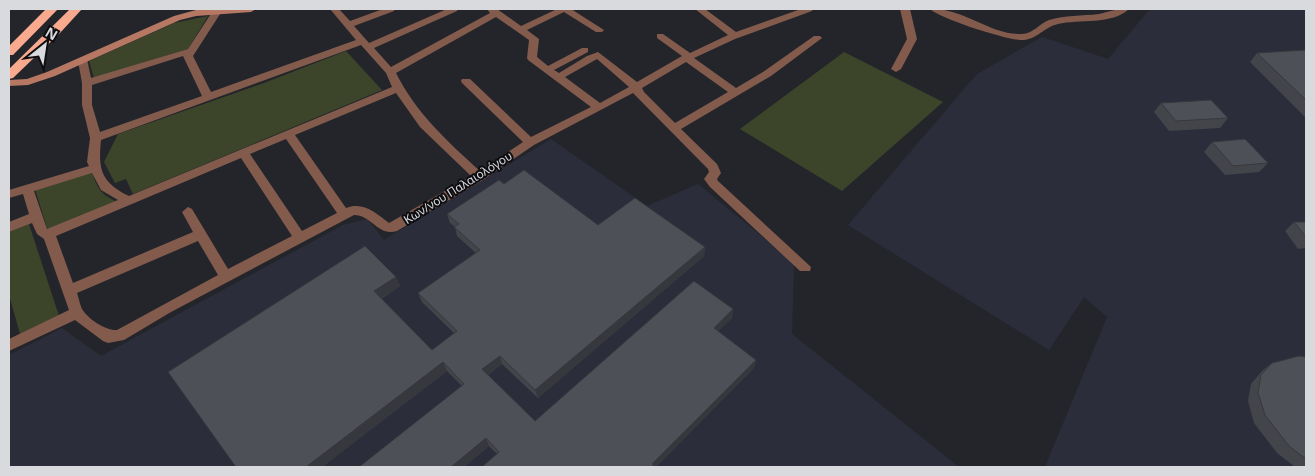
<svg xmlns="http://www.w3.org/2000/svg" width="1315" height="476" font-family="'Noto Sans',sans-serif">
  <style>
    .built { fill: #2b2e3a }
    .green { fill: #3c4429 }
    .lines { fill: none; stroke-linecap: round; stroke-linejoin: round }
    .street { fill: #825b4d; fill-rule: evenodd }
    .secondary { fill: #b77863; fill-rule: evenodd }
    .highway { fill: #f8a98e; fill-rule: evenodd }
    .wall { fill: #43454b }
    .shaded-wall { fill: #37383d }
    .building { fill: #4e5057; stroke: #37383d }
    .labels { text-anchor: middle; stroke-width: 4; stroke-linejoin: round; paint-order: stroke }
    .street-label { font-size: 12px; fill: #d8dade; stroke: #0e0e11 }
  </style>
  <rect width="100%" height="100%" fill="#24252b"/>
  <path class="built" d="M1150,9h156v458h-261l62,-150 -23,-20 -35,53 -201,-125 129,-151 65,-37 66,22z
    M551,139l96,67 51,-22 96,79 -2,71 167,133h-950v-112l53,-27 39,28 242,-131 24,-6 17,21z"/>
  <path class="green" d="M208,16l-20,33 -94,29 -5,-17 85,-38z
    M346,51l36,39 -249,104 -7,-15 -11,4 -11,-21 14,-28 146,-51z
    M844,52l99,50 -101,89 -102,-62z
    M92,173c6,16 9,22 26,29l-65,27 -6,-1 -12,-39z
    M29,224l30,92 -39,18 -11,-39v-63z"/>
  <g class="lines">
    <path class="street" d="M214,9h5l3,2 -29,45 18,36 145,-52 -26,-31h9l11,12 33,-12h12l-1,2 -40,15 15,17 78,-34h11l-1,2 -83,37 17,19 99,-54 -3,-4h10l24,17 36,-17h14l33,21 -2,2h-6l-32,-20 -37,18 12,9 -2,18 11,9 34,-18h6v4l-34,18 5,3 28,-17 11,-4 39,30 45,-26 -25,-18v-4h6l27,19 38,-18 -33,-26h10l31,23 65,-23h12l-1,2 -77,28 -41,19 42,30 27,-16 51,-36h6l2,2 -51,38 -90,53 36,35 4,9 -4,6 1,2 93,86 -1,4h-10l-90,-84 -6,-8 5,-7 -1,-3 -75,-76 -99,52 -51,35 -86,51c-19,6 -25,-16 -43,-16l-183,97 -47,28 -16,3 -5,-2 -28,-21 -66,31v-12l60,-29 -25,-71 -7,-5 -5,-11 -23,9v-10l20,-8 -6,-20 -14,4v-8l80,-24 -2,-4 3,-24 -8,-33v-22l-4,-22 1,-2h8l4,19 97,-29zM496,17l33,23 -2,18 1,2 63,47 -60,30 -61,-58h-8l-1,2 1,2 61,59 -43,29c-33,-30 -64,-58 -84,-98zM361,45l25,28 6,14 -263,109c-28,-14 -31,-26 -28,-56zM183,56l19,40 -102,36 -8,-27v-20zM597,59l32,28 -29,16 -35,-26zM686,62l42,30 -53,31 -31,-31 -2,-4zM396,93l24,34 51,49 -82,47c-13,-10 -26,-22 -43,-15l-51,-73zM286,139l51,74 -35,18 -52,-77zM241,158l51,78 -64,33 -36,-60 -4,-2 -6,5 11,20 -120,51 -17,-47zM92,173l9,17 17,10 -71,29 -13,-38zM198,241l20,34 -101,55c-11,1 -29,-11 -35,-21 -2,-4 -3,-10 -5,-16z
      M900,9h10l7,30 -16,30 -5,3 -5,-3 16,-30z
      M930,9c32,-2 60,26 92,25 11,0 18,-11 27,-14 16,-5 33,-4 50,-6 10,-2 19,-6 30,-5 -17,16 -50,10 -71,15 -14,3 -22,17 -38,16 -16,-1 -79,-21 -90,-31z"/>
    <path class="secondary" d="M216,9h40l-5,3 -55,4 -16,4 -125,56 -27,9 -19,1v-6l18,-1 20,-7 127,-56 22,-6z"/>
    <path class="highway" d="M46,9h12l-45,46h-4v-9z
      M70,9h12l-22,24 -47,45 -4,1v-10z"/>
  </g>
  <path class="wall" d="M1306,50v68l-56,-56 7,-9z
    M1161,103l67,15 -8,10 -51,3 -15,-19z
    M1212,142l56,21 -9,9 -34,3 -21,-23z
    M504,184l94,41 107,22 -1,9 -166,142 -36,-34 -14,11 47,46 198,-112 -1,9 -14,13 38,29 -2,8 -98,99h-174l15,-13 -8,-8 -25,21h-105l103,-81 -15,-15 -125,96h-86l160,-190 4,9 -19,13 51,51 22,-17 -32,-31 -4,-9 58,-40 -19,-17 -2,-9 -5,-4 -3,-9z
    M1294,222h12v26l-8,1 -13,-18z
    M1306,357v110h-11l-18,-14 -23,-30 -6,-22 3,-17 11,-13 10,-8z"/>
  <path class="shaded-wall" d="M705,247l-1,9 -166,142 -3,-8z
    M396,277l4,9 -22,14 -4,-9z
    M733,309l-1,9 -19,18 1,-8z
    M500,356l2,8 -17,14 -3,-9z
    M756,360l-2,8 -98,99h-4v-3z
    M443,362l4,9 -125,96h-16z
    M486,438l3,8 -25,21h-13z"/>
  <path class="building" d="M1306,50v50l-49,-47z
    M1211,100l17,18 -52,3 -15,-18z
    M1245,139l23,24 -35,3 -21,-24z
    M524,170l74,55 37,-27 70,49 -170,143 -35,-34 -18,13 53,52 159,-140 39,28 -19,19 42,32 -104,104 3,3h-173l17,-15 -13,-14 -35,29h-92l105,-83 -21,-22 -137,105h-70l-68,-95 197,-126 31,31 -22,14 58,59 25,-19 -39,-38 62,-43 -26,-23 5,-3 -12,-10 52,-34 5,4z
    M1294,222h12v15z
    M1299,356l7,1v102l-17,-13 -24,-31 -7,-22 3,-18 11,-12z"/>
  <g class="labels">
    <g class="street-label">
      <text transform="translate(458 188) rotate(-32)" y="4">Κων/νου Παλαιολόγου</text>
    </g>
  </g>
  <rect width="1315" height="476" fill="none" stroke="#d8dade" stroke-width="20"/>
  <g transform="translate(45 45) rotate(30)" stroke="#0e0e11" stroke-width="4" paint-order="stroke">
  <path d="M0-4L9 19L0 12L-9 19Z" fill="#d8dade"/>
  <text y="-8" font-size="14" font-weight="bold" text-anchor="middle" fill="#d8dade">N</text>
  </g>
</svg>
